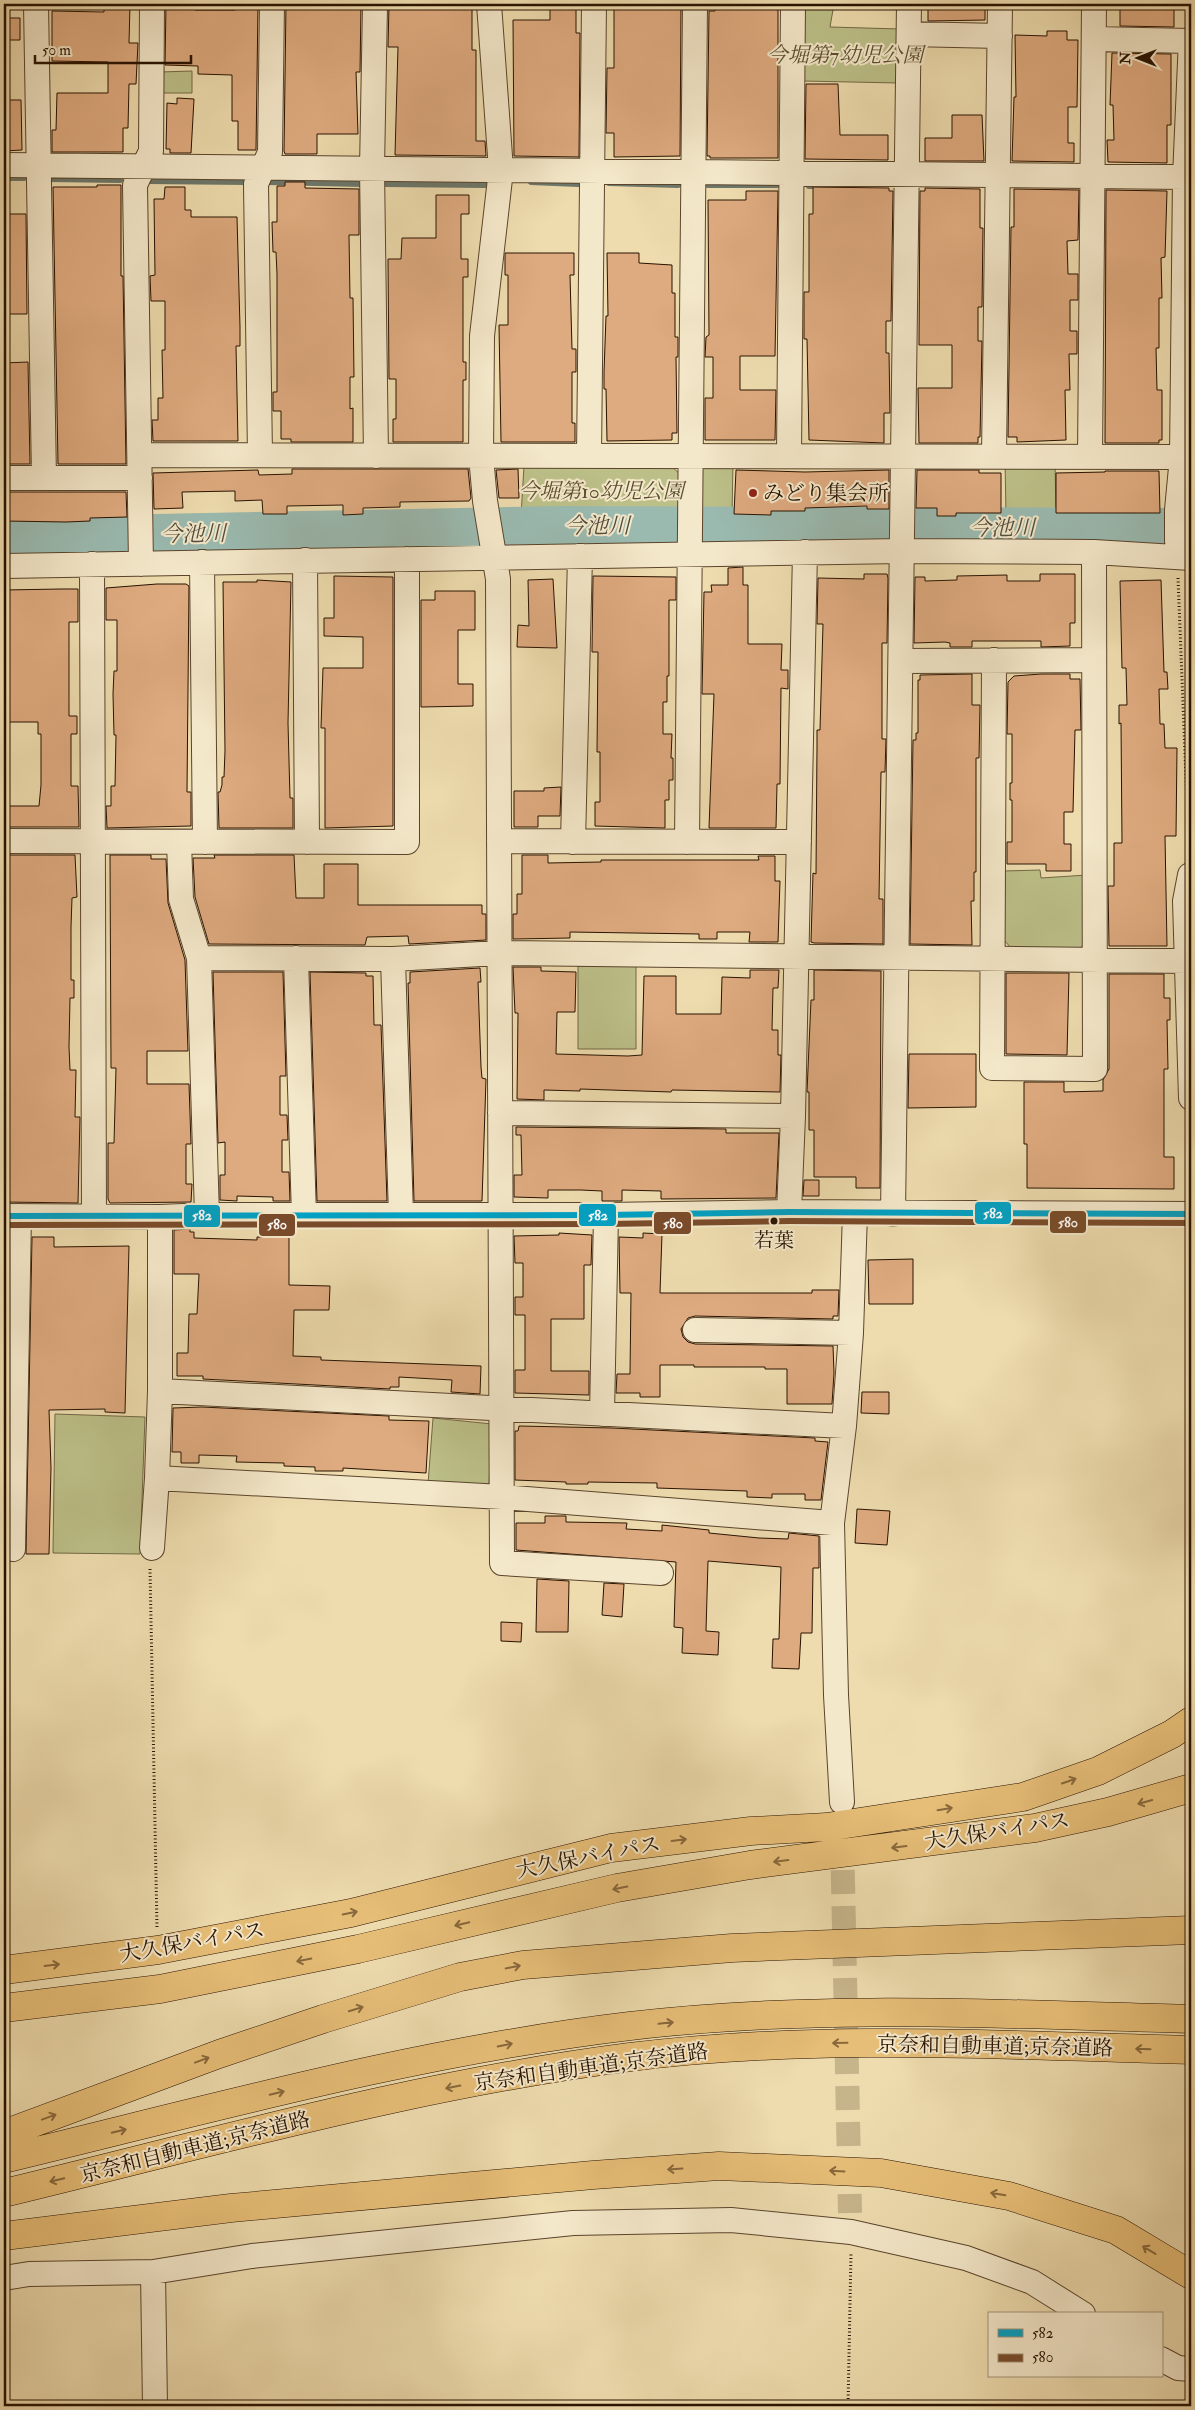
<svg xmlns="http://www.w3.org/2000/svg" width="1195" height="2410" font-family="'IM FELL Double Pica','Noto Serif JP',serif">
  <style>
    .green { fill: #bcbf88; stroke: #726844 }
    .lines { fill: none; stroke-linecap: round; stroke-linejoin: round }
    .stream { stroke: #6c776a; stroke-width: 6 }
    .river { stroke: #9abab0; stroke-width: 38 }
    .building { fill: #deaa7f; stroke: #281201 }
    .minor-tunnel { stroke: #c6b48b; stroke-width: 24; stroke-dasharray: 24 12; stroke-linecap: butt }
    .minor-casing { stroke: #5a442c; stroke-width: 26 }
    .highway-casing { stroke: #281201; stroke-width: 29 }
    .path { stroke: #281201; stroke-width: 3; stroke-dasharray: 1 2.5; stroke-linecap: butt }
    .minor { stroke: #f4e8ca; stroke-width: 24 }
    .highway { stroke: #e7be77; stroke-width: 28 }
    .bus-1-casing { stroke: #f4e8ca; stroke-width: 10 }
    .bus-2-casing { stroke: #f4e8ca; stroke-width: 10 }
    .bus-1 { stroke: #02a1c4; stroke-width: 6 }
    .bus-2 { stroke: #7a4b2a; stroke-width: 6 }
    .oneway { stroke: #88683c }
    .poi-dot { fill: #8f2418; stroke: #f4e8ca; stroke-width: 2 }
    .bus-dot { fill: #281201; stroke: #f4e8ca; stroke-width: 2 }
    .labels { text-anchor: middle; stroke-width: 4; stroke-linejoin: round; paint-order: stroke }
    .bus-label { font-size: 20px; fill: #281201; stroke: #f4e8ca }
    .park-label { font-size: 21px; font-style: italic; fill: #5c4f30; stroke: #f4e8ca }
    .poi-label { font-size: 21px; fill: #281201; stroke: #f4e8ca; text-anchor: start }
    .street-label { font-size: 21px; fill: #281201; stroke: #f4e8ca }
    .water-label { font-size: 22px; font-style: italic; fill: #504d3e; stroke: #f4e8ca }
    .line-badge { stroke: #f4e8ca; stroke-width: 2 }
    .badge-label { font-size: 14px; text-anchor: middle; font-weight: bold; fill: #fff }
  </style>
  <rect width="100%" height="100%" fill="#eedcae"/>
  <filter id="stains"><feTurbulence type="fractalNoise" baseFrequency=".004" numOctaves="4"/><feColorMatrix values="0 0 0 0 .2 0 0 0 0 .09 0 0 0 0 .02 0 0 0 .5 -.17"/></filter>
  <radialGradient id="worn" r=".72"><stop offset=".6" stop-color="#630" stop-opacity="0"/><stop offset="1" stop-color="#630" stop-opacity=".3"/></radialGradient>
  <path class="green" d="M804,4h30l-4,23 70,2 -1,54 -97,-2z
    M192,71v22h-31l-1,-21z
    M1005,459l50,1 1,55 -50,1z
    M733,461l-1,57 -35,-1v-47l10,-8z
    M524,466h147l10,9 -1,39 -9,3 -150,-1z
    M1040,870l1,8 46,-3 1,69 -11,5 -64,1 -11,-12 2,-67z
    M578,966h58v83h-58z
    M55,1414l90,3 -5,137 -87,-1z
    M433,1418l59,6 -3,61 -61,-1z"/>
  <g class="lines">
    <path class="stream" d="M4,178h20
      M51,179l69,1
      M148,181l99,1
      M268,182l95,2
      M531,182l47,2
      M609,183l69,2
      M385,184l100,1
      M708,185h69
      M809,186h39"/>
    <path class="river" d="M4,536l560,-11 627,2"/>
  </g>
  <path class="building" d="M104,4h26l-1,39h9l-2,41h-7l-1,44h-5v24h-71v-22h4l1,-37h51v-31l-56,-1v-50l52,1z
    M166,4h29v6h40v-6h23l-2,146h-18v-29h-6v-46l-34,-1v-8l-33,-1z
    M286,4h75l-1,68h-4l2,62h-41v20h-32l-1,-3z
    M389,4h83v46h4v91h9l1,15 -91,-1 3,-108h-10z
    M550,4h26v29h4l-1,124 -65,-1 -1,-136h37z
    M614,4h67l-1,152 -66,1v-24h-8l1,-65h7z
    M715,4h63v154h-68v-2h-3l2,-145h6z
    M928,4h57v16l-57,1z
    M1120,4h54v23l-54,-1z
    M4,18h16v22h-16z
    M1047,31h20v9h11l-1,67h-9v36h6v19l-62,-1 2,-64h2l-1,-62 32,1z
    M1112,53l59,1v71h-4v38l-59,-1 -1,-22h7l-1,-35h-3z
    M806,84h32l2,51h48v25l-83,-1z
    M177,98l17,1 -3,54h-21v-4h-4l1,-46 10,1z
    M4,100h17l1,50 -18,1z
    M952,115h30l2,46h-59v-23h27z
    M285,182h20v6l54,1v46h-10l1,63h3l1,79h-4v32l3,-1v34h-62v-3h-10v-28h-8v-19h4v-118l-1,-22h-3l-1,-30h5v-36h8z
    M97,185h24v91h2l3,188h-68l-5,-277h44z
    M165,187h20v23h6v7h46l3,110v19h-4l2,95h-85l-1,-21h6v-22h5l-1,-48h3v-49h-14l-1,-25 5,-1 -1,-76h10z
    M813,187l76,1v3h4l-2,130h-5v32h3l1,60h-6v30l-75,-3 -2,-101h-3v-47h5v-78h4z
    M925,188l55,1v39h3l-1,79h-4v34h4l-2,96h-2v6h-59l-1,-55h34v-43h-33l1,-154h5z
    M1014,189l65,1 -1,50 -11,1 1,33h10v26h-8v31h7v23h-8l1,36h-5l1,50 -49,2v-5h-9l3,-210h3z
    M1106,190l61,1 -2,66 -4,1 1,40h-3v50h-3l1,42h5v50h-3v3h-54z
    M746,191h32l-3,165h-35v34h36l-1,50h-70v-42h8v-41h-8l1,-20 3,-2 -1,-135h38z
    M436,195h33v19h-8v45h7v18h-5v85h3v18h-3v62h-70v-23h3v-40h-7l-1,-120h13l1,-21h34z
    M4,214h22l1,100h-23z
    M505,253h69v22h-4l2,74h4v23h-4v51h3v19h-74l-2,-117h9v-50h-3z
    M607,253h32v10l33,2v28h3v44h3v20h-2l1,76h-5v7l-65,1 -1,-52h-2v-17l2,-56h2z
    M28,362l2,102h-26v-101z
    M292,469h176l3,29 -2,3 -69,1v5l-37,1v6l-20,1v-10l-56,1v8h-24l-1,-14 -27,1v-10l-53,1 1,16 -29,1 -1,-36 105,-3 1,5 33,-1z
    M518,469l1,29h-20l-3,-28z
    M736,470l69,2 84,-2v39h-22v-3l-62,2v3h-34v4l-37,-1z
    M917,470h62v3h22v40h-45v3h-19v-8h-21z
    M1105,471h54l1,42h-104v-40l49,-1z
    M4,492h122l1,25 -37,1v3l-24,1 -62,-1z
    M743,567v18h5v59h34l-1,26h7v19l-7,-1 -1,96h-3l-1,44h-67l5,-134h-12l2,-102h8l-1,-7h17v-17z
    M864,574h23l1,4 -1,65h-5v96h4l-1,33h-4l-2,127h4v45l-69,-1 -3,-1 2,-69 3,1 1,-127v-17h3l3,-106h-6l1,-46 46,1z
    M1040,574h35v49h-5v23l-29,1v-6h-69v6h-22v-4l-5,-1 -31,1 1,-66h10v4l32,-1v-4l50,-1v6h33z
    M334,576l59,1v249l-68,2v-100h-4l2,-60h40v-31l-39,-1v-18h10z
    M593,576l83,1v23h-7v76h-2v26h-4v32h9l-1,24h2v22h-4v20h-4v28l-70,-2v-24h5v-50h-3l1,-100h-6z
    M553,579l4,69 -40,-1 1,-22 11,1 -1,-46z
    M257,580l34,2 -3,141 2,75h3v30h-74l-1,-36h2l2,-7v-8h2l1,-26 -2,-169h34z
    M1161,580l3,92h3l1,17h-9l1,35h4l1,24h12l-1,88h-11l2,110h-58l-1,-60h6v-43h8l-1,-120 -2,1v-19h8l-1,-37h-4l-2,-87z
    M157,584h29l3,2 -2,206h4v34l-84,2 -1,-22h5v-20h4l1,-51h-2l-1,-41 1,-23h3v-51h-11v-32z
    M61,589h17v33h-9v94h8v18h-6v52h7l1,41h-75v-21h35l2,-21v-51h-3v-12h-34v-132z
    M435,591h40v39h-17v54h15v22l-52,1v-107h14z
    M972,674v31h8l-1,53h-3v114h-2v29h-3l1,44 -62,-1 3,-204h3v-7h2v-53h2v-5z
    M1041,674h29v5h10l1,51h-6l-2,82h-9v32h7v27h-25v-7h-39v-22h5v-42h-2v-17h2v-49h-5l1,-52 6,-6z
    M561,787l-1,29h-22v11h-24v-36h30v-3z
    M4,855h71l2,42 -5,1 -1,29v53h3v18h-4l-1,49 1,23h6l-1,47h5l-2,86 -74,-1z
    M110,855h41v4h15l2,44 17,57 3,91h-41v33h42l2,60h-5v40h6l-1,18 -81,1 -2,-4v-56h6l2,-75h-5z
    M214,855h80l2,43h28v-34h34v41h124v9h4v26l-77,4 -1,-8 -41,1 -2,8 -156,-1 -14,-47 -2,-39h22z
    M522,855h26v8l53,-1v-2h158l-1,-4h17v25h5l-2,61h-29l1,-10h-33v7h-18v-5l-129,-2v6l-57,1v-25h4v-20h5z
    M513,967h28v4l35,1 -1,40h-18l-1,42 72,2 14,-1 2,-79h32v38h45l1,-37 28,1v-8h29l-1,18h-5l-1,42h6v25h3l-1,37 -108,-2 -1,2 -91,-3v2l-36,-1v10l-27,-1 1,-86h-3z
    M480,968l1,14h-3l3,85 1,11 4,1 -4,122h-68l-6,-218h2v-11z
    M814,970l67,1 -1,217h-24v-11h-42v-47h-5v-38h-2l4,-92h3z
    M213,972h70l3,104h-6v39h7l1,25h-6v32h7l1,29h-17v-4l-36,-1v5l-17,-1v-25h5v-33l-7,1z
    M310,972l56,1v3h7l1,49h7l6,176h-70z
    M1006,973h63l-2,82 -61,-1z
    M1109,974h55v24h6v22h-3l1,49h-4v88h10v32l-147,-1v-44h-3v-62h40v10l39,-1v-11l6,-11z
    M909,1054h67v53l-68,1z
    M516,1127l210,2v4h53l-3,65 -115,1v-8l-39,-1v11h-20v-10l-21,-1h-33v8l-34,-1v-22h8l-1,-40h-5z
    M804,1180h15v16h-16z
    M190,1229v3h4v6l63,2v-3h32v48l41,1 -1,24h-35l-1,46 28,1v3l160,6 -1,28 -29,-2 1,-12 -53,-3v10h-9v2l-187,-10v-3h-26v-23h11l1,-39h8l2,-40h-25v-44z
    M559,1233l33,2 -1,30h-7v54h-33v52h38v24l-74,-2v-23h10v-55h-10v-18h8v-34h-8l-1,-27 45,-1z
    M643,1233l19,1 -2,59h152v-3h27l-1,26h-5v3l-138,-3 -7,2 -7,11 2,8 5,5 7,2 138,2 1,27 -2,31h-45v-35h-22v-2h-71v-2h-34v32h-20v-4h-24l1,-19h13l1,-81h-11l-1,-56 24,1z
    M32,1237h22v10l75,-1 -4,167 -20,-1v-3l-56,1 2,58 -2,86h-23z
    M913,1259v45h-44l-1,-44z
    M862,1392h27v22l-28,-1z
    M202,1407l187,9v4l40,1 -3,52 -83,-5v3h-28v-4l-31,-1v-3l-48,-1 1,-6 -38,-1v8h-18v-11h-9l1,-44z
    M519,1426l93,2 203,10v3l13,1 -7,58h-16v-6h-33v4l-25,-1v-6l-90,-3v-5l-69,-1v2h-22v-2l-51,-2v-49h3z
    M857,1509l33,2 -3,34 -32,-2z
    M545,1516h21v6l61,1 -1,6 36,2v-6l47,5v3l50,5 29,1 1,-6 30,3v32h-6l-1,65h-11l-2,36 -27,-1 1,-29h6l2,-72 -73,-6 -2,70 13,1 -1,23 -36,-2 1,-25 -9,-1 2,-65 -160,-12v-27h29z
    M537,1579l32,2 -1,51h-32z
    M604,1583l20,1 -2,33 -20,-2z
    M501,1622l21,1 -1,19 -20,-1z"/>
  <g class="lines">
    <path class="minor-tunnel" d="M842,1834l8,379"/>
    <defs>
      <path id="minor" d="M36,4l8,474
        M375,4l-3,165 4,287
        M489,4l12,166 -19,166 -1,120 4,45 13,78 4,984 159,10
        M909,34l91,2
        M1094,39l97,2
        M4,165l1181,12
        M140,455l1042,2
        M260,455l-4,-271 14,-32 2,-148
        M589,456l5,-452
        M789,456l4,-452
        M994,456l6,-452
        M1090,457l4,-453
        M4,478h136
        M1177,541v-31l5,-53 3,-280 6,-138
        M305,560l2,282
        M202,562l3,280
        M92,564l2,652
        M141,564l-6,-379 16,-34 1,-147
        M4,566l898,-15 192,1 97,6
        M994,660l-2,408 103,1 -1,-517
        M901,661l193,-1
        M4,841l403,1v-283
        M499,841l300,1
        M179,842l2,57 18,59 8,257
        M573,842l7,-286
        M687,842l8,-838
        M1190,875l-5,26 6,197
        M199,958l194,1 106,-6 689,8
        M296,958l8,258
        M393,959l8,256
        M500,1113l293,3
        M789,1212l4,-96 12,-564
        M893,1214l16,-1210
        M4,1216l156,1 47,-2h399l183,-3 402,2
        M160,1217v174l-3,87 345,19 330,26
        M695,1330l156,3
        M160,1391l684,35
        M602,1414l4,-199
        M152,1548l5,-70
        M13,1549l6,-333
        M842,1802l-6,-107 -4,-172 12,-97 7,-93 4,-120
        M153,2272l2,134
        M4,2278l25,-4 124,-2 99,-16 321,-33 158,-3 120,12 115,26 66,24 51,32
        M1161,2359l17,9 13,1"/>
      <path id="highway" d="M4,1970l154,-20 193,-37 260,-65 140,-17 76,-4 196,-30 75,-26 74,-37 19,-13
        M4,2008l156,-19 198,-40 259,-61 133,-23 285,-37 73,-16 83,-24
        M4,2134l215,-80 104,-35 137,-42 63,-12 209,-17 459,-18
        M4,2159c207,-50 414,-108 626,-133 186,-22 374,-12 561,-7
        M4,2193c207,-50 414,-109 626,-136 186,-23 374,-12 561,-7
        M4,2236l227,-28 362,-33 126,-9 162,7 128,23 107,34 75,45"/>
    </defs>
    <use href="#minor" class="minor-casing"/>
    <use href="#highway" class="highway-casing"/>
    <path class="path" d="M1178,578l11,277
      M150,1569l7,359
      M848,2406l3,-153"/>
    <use href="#minor" class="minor"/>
    <use href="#highway" class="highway"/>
    <defs>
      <path id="bus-1" d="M4,1216l602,-1 183,-3 402,2"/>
      <path id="bus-2" d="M4,1225l602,-1 183,-3 402,2"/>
    </defs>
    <use href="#bus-1" class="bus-1-casing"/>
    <use href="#bus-2" class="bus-2-casing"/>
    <use href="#bus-1" class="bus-1"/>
    <use href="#bus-2" class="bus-2"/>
  </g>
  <defs><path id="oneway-shaft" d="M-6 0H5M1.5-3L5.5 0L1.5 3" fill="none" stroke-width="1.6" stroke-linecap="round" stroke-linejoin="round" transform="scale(1.25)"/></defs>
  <g class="oneway">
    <use href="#oneway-shaft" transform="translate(1069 1781) rotate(-19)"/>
    <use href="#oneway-shaft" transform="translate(1145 1802) rotate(164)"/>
    <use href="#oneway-shaft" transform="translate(945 1809) rotate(-9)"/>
    <use href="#oneway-shaft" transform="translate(679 1840) rotate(-7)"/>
    <use href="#oneway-shaft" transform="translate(899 1847) rotate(173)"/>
    <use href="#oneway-shaft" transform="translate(781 1861) rotate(173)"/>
    <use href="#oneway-shaft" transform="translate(620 1888) rotate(169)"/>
    <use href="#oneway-shaft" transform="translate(350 1913) rotate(-12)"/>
    <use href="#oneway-shaft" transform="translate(462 1924) rotate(167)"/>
    <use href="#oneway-shaft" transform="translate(304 1960) rotate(169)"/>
    <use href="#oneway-shaft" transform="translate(52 1965) rotate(-7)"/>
    <use href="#oneway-shaft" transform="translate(513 1967) rotate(-11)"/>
    <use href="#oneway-shaft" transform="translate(356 2009) rotate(-17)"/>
    <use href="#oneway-shaft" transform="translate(666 2023) rotate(-6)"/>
    <use href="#oneway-shaft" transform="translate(840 2043) rotate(179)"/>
    <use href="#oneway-shaft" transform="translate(505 2045) rotate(-11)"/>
    <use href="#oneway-shaft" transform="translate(1143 2049) rotate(-178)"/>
    <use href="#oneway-shaft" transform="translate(202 2060) rotate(-20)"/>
    <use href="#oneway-shaft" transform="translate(453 2087) rotate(169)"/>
    <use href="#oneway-shaft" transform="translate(277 2093) rotate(-13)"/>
    <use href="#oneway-shaft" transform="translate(49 2117) rotate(-20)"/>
    <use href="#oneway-shaft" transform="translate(119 2131) rotate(-13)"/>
    <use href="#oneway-shaft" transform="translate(675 2169) rotate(176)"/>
    <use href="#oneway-shaft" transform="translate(837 2171) rotate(-177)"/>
    <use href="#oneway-shaft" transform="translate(57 2180) rotate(166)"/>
    <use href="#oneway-shaft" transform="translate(998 2194) rotate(-170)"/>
    <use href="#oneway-shaft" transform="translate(1149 2250) rotate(-149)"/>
  </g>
  <circle class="poi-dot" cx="753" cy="493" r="5"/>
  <circle class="bus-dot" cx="774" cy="1221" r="4.5"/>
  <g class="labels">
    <g class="bus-label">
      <text x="774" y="1247">若葉</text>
    </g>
    <g class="park-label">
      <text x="845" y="62">今堀第7幼児公園</text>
      <text x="601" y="498">今堀第10幼児公園</text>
    </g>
    <g class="poi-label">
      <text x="763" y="500">みどり集会所</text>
    </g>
    <g class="street-label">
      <text transform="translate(997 1831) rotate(-9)" y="7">大久保バイパス</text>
      <text transform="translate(588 1857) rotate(-11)" y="7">大久保バイパス</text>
      <text transform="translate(192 1942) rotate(-10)" y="7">大久保バイパス</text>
      <text transform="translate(995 2046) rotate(1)" y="7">京奈和自動車道;京奈道路</text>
      <text transform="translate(591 2067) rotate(-8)" y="7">京奈和自動車道;京奈道路</text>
      <text transform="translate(195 2147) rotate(-14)" y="7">京奈和自動車道;京奈道路</text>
    </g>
    <g class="water-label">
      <text x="597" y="533">今池川</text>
      <text x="1002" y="535">今池川</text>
      <text transform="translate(193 533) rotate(-1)" y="8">今池川</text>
    </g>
  </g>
  <g class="line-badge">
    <rect x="974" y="1201" width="38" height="24" rx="5" fill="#02a1c4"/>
    <rect x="578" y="1203" width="39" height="24" rx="5" fill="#02a1c4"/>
    <rect x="183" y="1204" width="38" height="24" rx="5" fill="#02a1c4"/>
    <rect x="1049" y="1210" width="38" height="24" rx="5" fill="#7a4b2a"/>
    <rect x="653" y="1211" width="39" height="24" rx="5" fill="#7a4b2a"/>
    <rect x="258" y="1213" width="38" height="24" rx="5" fill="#7a4b2a"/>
  </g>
  <g class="badge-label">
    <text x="993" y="1218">582</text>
    <text x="598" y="1220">582</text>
    <text x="202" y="1220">582</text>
    <text x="1068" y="1227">580</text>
    <text x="673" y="1228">580</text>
    <text x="277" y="1229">580</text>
  </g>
  <rect width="1195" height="2410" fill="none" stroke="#eedcae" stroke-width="20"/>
  <rect x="5" y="5" width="1185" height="2400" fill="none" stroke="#281201" stroke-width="2.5"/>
  <rect x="10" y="10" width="1175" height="2390" fill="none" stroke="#281201"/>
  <rect x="988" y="2312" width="175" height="65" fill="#f4e8ca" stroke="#a2927a"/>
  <rect x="998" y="2329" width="25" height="8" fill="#02a1c4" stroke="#a2927a"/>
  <text x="1032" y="2338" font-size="15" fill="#281201">582</text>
  <rect x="998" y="2354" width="25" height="8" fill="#7a4b2a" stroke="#a2927a"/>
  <text x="1032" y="2362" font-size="15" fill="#281201">580</text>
  <g transform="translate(1138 58) rotate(270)" stroke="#f4e8ca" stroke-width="4" paint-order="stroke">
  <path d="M0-4L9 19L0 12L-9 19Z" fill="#281201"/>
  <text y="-8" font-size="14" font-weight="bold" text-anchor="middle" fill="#281201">N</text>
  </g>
  <path d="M35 55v8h156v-8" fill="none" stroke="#281201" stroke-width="2.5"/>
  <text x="42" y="55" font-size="15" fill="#281201" stroke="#f4e8ca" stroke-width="4" paint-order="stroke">50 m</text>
  <rect width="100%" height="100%" filter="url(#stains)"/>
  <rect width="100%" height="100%" fill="url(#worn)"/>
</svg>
